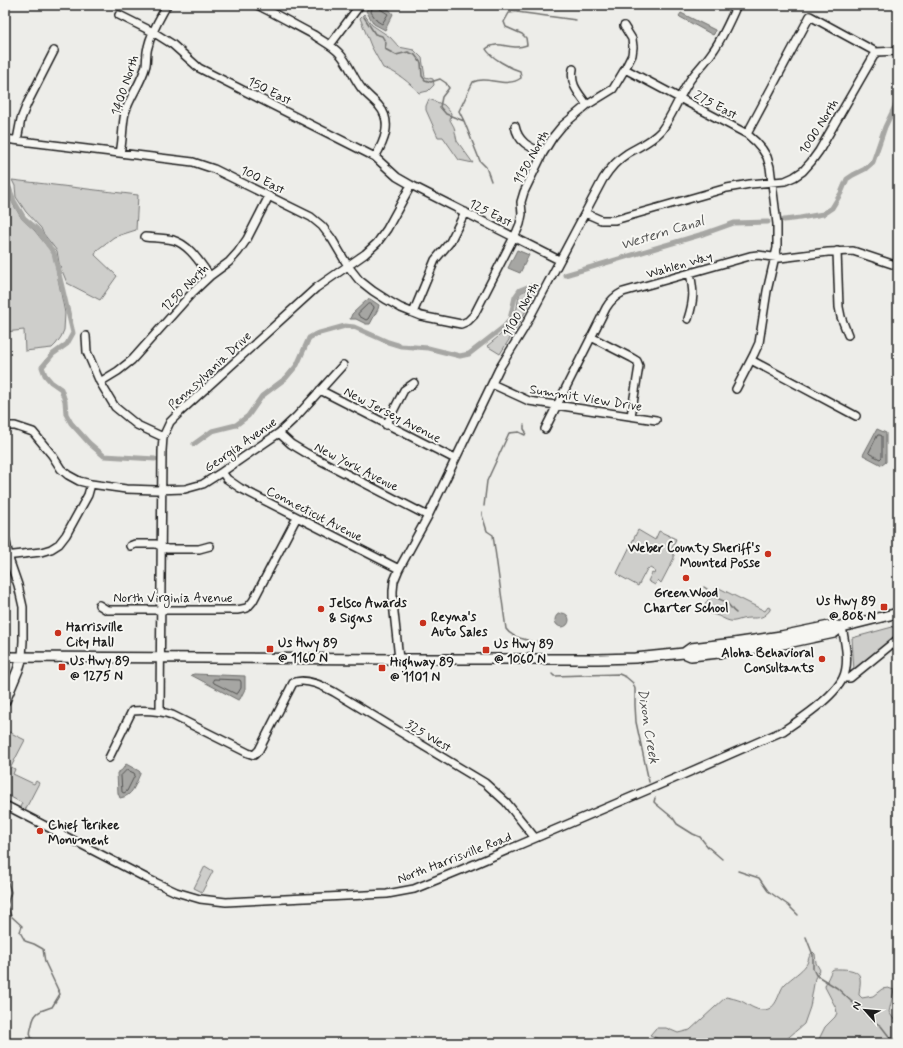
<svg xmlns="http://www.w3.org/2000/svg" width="903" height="1048" font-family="Mynerve,sans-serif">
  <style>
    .green { fill: #cececb; stroke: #757574 }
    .water { fill: #a6a6a3; stroke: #6f6f6d }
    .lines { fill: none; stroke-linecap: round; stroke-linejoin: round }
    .shore { stroke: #535352; stroke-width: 1 }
    .stream { stroke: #6f6f6d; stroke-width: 1.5 }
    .canal { stroke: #a6a6a3; stroke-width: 5 }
    .minor-casing { stroke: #1c1c1c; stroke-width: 10 }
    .major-casing { stroke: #1c1c1c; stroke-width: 12 }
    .minor { stroke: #f6f6f2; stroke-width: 7 }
    .major { stroke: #f6f6f2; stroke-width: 9 }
    .poi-dot { fill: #c8321e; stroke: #f6f6f2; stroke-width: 1.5 }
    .labels { text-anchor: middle; stroke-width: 4; stroke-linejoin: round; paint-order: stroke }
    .street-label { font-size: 13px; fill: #1c1c1c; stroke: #f6f6f2 }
    .poi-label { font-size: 13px; font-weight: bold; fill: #1c1c1c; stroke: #f6f6f2; text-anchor: start }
    .water-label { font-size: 14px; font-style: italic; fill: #535352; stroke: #f6f6f2 }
  </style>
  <rect width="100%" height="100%" fill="#edede9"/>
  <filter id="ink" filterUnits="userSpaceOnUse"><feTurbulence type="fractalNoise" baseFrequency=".025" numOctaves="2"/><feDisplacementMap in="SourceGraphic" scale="8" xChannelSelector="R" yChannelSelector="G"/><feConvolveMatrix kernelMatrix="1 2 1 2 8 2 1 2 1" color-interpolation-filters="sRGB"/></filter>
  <g filter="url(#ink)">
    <path class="green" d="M364,14l8,11 18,12 9,10 15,3 8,8 3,19 8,2 1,6 -6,6 -9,2c-8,-9 -23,-22 -36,-25l-12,-22 -11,-28z
      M429,99l15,6 7,8 -1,7 4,7 3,14 16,22 -14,-3 -16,-23h-5l-12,-27v-4z
      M12,180l126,15 -2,35 -22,7 -17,13 -2,5 22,21 -17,24 -33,-17 -8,-20 -2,-12 -14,-18 -2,-5 -15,-16 -10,-15 -1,-11z
      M5,188l3,3 5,13 9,15 13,12 18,23 12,59 -1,17 -3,7 -5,7 -4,4 -27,3 -1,-21 -19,2z
      M538,287l-19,37 -19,30 -13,-8c11,-9 22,-17 28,-31 3,-7 2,-15 5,-22l4,-2z
      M638,530l17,10 4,-9 17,8 -6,13 4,3v3l-13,25 -3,-3 -3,5 -7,-4 4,-8 2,1 1,-3 -5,-3 -3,1 -9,17 -18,-10 -3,-3z
      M717,587l48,24 3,-4 2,1v2c-9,12 -16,6 -28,9 -4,1 -8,3 -12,2 -5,-1 -10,-5 -15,-6 -5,-2 -10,-1 -12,-8z
      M896,626l2,8 -44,37 -2,-33z
      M5,730l20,10 -14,27 4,2 -2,5 21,10 2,-3 3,2 -14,27 -5,-3 2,-4 -17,-9z
      M205,866l8,5 -11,21 -8,-4z
      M813,952l2,2 1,9 4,7 -5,8 -5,29 -6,17 -22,19h-115l-17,-8 6,-7h10l12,5 12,-3 36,-33c5,1 10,2 15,4 7,3 13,9 22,9 15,0 15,-19 22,-26 6,-6 17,-13 21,-19 3,-4 2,-10 7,-13z
      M834,969c8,0 25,-1 26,9 1,5 -1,12 -1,17l3,3 11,-2 9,-7 6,-1 6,2 -5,22 9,14v14l-4,3h-77l8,-16 10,-10 2,-4 -1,-5 -11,-21c0,-3 5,-13 7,-17z"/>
    <path class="water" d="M370,5c9,0 18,1 23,9l-8,16 -11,-6 -8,-13z
      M681,13l34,17v1l-1,3 -1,1 -33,-18 -1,-1z
      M517,250l12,5 -9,18 -12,-5z
      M368,299h2l9,6 -1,4 -8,15h-4l-10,-5h-6l2,-5z
      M877,429l9,4v29l-4,3 -19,-10z
      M555 620a7 7 0 1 1 14 0a7 7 0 1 1-14 0Z
      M194,674l51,2v13l-5,10 -2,1 -47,-25z
      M126,764l13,7 1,1v2c-5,11 -7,22 -20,24l-2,-5 -1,-20 5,-3z"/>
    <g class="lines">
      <path class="shore" d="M373,5l-2,7 6,9 5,3 6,-10 -8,-5 -1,-4
        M368,304c2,-1 6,1 6,4l-6,11 -2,1 -7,-4 -1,-2z
        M878,435h2l2,1v21l-2,2 -10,-5 -1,-1z
        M214,679l26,1 1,2v6l-3,5 -2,1 -22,-11 -1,-2z
        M127,770l7,3 1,2 -8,16 -3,2 -2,-1 -1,-16z"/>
      <path class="stream" d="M349,5v1
        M364,17l11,17 7,2 4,7 -1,6 11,6 12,-3 7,3 6,8 1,13 3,4 6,2 9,-3 6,4 3,5 -7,9 -2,10 6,7 18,7 16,40 6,6 5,14
        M464,121l-5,-10 14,-29c15,-7 33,7 48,-4l-1,-7c-10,-3 -29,-13 -34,-22 9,-8 20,-2 31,-2 4,0 7,-1 10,-2l-1,-7 -4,-4 -16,-7 -2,-5 5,-9 8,-1 59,8
        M484,506l3,-25 22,-48 10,-1 6,3 1,-3 -2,-3v-4
        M482,512v3l5,16 6,4 13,94c6,9 17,9 26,13
        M704,587l3,2
        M712,595c4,4 10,4 15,8 4,3 4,7 9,10
        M537,641h5l3,3v2
        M552,674l2,2 65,-2 7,3 7,6 2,6v16l1,17 12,55 1,5
        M655,798l-1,4 2,2 17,14 4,6 16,10 7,3 8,10 14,12
        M738,871l21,7 9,13 20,14 10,10
        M5,877l2,3 4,12 -4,13 4,11 11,10 -2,6 5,9 9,3 9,5 2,13 15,32 -8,13c-12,4 -18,5 -20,18 -2,8 -3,8 1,16l-1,2
        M806,937l7,18v14l3,6 21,13 15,14 7,5 13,13 9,6 10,13 4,4"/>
      <path class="canal" d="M5,182l2,1 3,7 4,11 10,17 13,11 17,24 19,80 -6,11 -14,10 -11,13 3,8 6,7 10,7 4,12 1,13 5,9 18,20 15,13 51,3
        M784,220l16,-2 23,-4 9,-6 9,-15 6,-14 6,-4 12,-6 8,-7 12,-35 13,-27
        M565,275l138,-41 31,-11 34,-1
        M194,444l18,-13 24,-6 12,-9 14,-20 24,-18 11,-13 12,-27 7,-4 29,-8 9,1 34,15 13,4 27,2 32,8 9,-2 36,-28 5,-7 5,-22 5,-7 10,-4h7"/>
      <defs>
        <path id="minor" d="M257,5c19,9 38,20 57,30 8,6 18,10 25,18 10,10 14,25 23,36 5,6 12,11 17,17 14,16 5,36 -4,51
          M119,15l34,17 19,12 27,24 176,89 22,20 14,8 148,75
          M330,45l30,-40
          M573,69c-3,16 5,23 14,36
          M625,69l122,65 9,8 6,7 5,8 3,10 7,57v24l-10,43 -8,52 -5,11 -18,35
          M515,126c3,16 14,21 28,27
          M747,134l63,-118 66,36 22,-1
          M5,139l188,23 21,7 97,48 11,9 10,13 16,27 11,14 14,11 14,9 14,8 20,8 40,8 7,-3 6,-6 43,-84 3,-7 2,-10 -1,-12 3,-10 19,-39 10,-16 9,-11 25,-21 26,-16 12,-20 7,-14 1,-8 -1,-8 -8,-13
          M17,140l4,-21 6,-15 27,-53
          M120,153c3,-13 2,-27 5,-40 5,-17 17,-31 21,-48 1,-6 0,-12 2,-18 3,-15 12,-29 19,-42
          M585,213l16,7h14l112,-32 23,-4 35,-3 9,-4 9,-6 8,-9 8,-11 57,-99
          M145,237c9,1 19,1 28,3 17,5 27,23 37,36
          M837,251l2,56 2,10 7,18
          M413,313l22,-53 15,-18 15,-30
          M688,319c6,-19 6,-27 2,-46
          M86,336l1,16 13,30 15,25 22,18 26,12
          M591,337l41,21 5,3 2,5 -8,50
          M751,360l105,56
          M100,382l18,-11 14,-11 60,-67 18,-17 19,-14 9,-10 9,-13 22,-43
          M492,384l37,17 127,19
          M320,390l135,69
          M386,425l18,-35 10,-7
          M5,426h10l18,6 19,23 9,14 7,6 11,6 12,3 35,5 30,1 29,-1 18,-5 19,-12 57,-39 17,-16 47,-52
          M545,429l61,-121c4,-7 9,-12 17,-16l127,-36 8,-1 22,3 48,-6 25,-1 45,15
          M279,433l12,11 15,9 122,63
          M222,472l5,7 13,9 159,81
          M5,537l5,25 8,23 5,22v34l-1,16
          M130,546l5,-2h21l11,5h32l11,-3
          M5,556l36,-4 10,-3 8,-5 7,-9 22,-40 3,-11
          M99,605l8,5h130l10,-2 6,-7 44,-84
          M399,659l-6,-56v-12l1,-10 5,-12 29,-53 71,-147 24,-39 80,-151c7,-11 14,-19 25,-26 12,-7 24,-12 33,-22 12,-16 18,-35 29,-51 7,-10 16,-18 23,-29 10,-14 17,-31 24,-46
          M843,678h7l48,-39
          M160,711l2,-260 1,-14 7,-15 10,-10 136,-124 49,-34 12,-11 10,-14 24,-44
          M109,758l23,-47c14,-1 26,-1 40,4l76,38 6,2 5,-5 34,-67c12,-6 30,3 41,9l151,91 21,19 29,36
          M5,805l145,75 26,12 24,7 26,3 161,-8 27,-5 49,-20 215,-92 105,-46c18,-12 51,-34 60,-53 7,-15 2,-35 -1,-51"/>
        <path id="major" d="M684,653l7,3 46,-5 46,-7 51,-11 8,-6
          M5,657l394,2h199l37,-1 49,-5 7,-5 43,-5 47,-7 53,-11 8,2 56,-14
          M5,701l13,-31 4,-13"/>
      </defs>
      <use href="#minor" class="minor-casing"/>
      <use href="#major" class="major-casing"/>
      <use href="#minor" class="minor"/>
      <use href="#major" class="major"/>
    </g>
  </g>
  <g class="poi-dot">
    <circle cx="768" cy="554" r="4"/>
    <circle cx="686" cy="578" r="4"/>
    <rect x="880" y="603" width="8" height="8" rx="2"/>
    <circle cx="321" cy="609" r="4"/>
    <circle cx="423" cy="623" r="4"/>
    <circle cx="58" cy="633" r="4"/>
    <rect x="266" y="645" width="8" height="8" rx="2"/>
    <rect x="482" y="646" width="8" height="8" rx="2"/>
    <circle cx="822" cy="659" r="4"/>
    <rect x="58" y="663" width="8" height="8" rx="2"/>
    <rect x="378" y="664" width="8" height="8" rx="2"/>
    <circle cx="40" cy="831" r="4"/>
  </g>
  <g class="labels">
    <g class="street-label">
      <text transform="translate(124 85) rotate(-72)" y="5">1400 North</text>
      <text transform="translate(270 90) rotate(27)" y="5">150 East</text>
      <text transform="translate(716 104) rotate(28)" y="5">275 East</text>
      <text transform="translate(818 126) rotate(-58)" y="5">1000 North</text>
      <text transform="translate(530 157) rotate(-61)" y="5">1150 North</text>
      <text transform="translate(263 179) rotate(27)" y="5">100 East</text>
      <text transform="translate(491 212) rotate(27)" y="5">125 East</text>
      <text transform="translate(679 264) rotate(-16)" y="5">Wahlen Way</text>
      <text transform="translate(184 287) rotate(-45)" y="5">1250 North</text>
      <text transform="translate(520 309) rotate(-61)" y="5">1100 North</text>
      <text transform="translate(209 370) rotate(-43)" y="5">Pennsylvania Drive</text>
      <text transform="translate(586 397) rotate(9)" y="5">Summit View Drive</text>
      <text transform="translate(393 414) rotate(27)" y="5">New Jersey Avenue</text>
      <text transform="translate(240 444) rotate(-35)" y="5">Georgia Avenue</text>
      <text transform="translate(357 466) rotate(27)" y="5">New York Avenue</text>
      <text transform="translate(315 513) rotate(27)" y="5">Connecticut Avenue</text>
      <text x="173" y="602">North Virginia Avenue</text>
      <text transform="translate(429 735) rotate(31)" y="5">325 West</text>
      <text transform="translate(454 857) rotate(-21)" y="5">North Harrisville Road</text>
    </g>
    <g class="poi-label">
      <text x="760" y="552" text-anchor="end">Weber County Sheriff's<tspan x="760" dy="15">Mounted Posse</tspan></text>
      <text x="686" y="597" text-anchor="middle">GreenWood<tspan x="686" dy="15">Charter School</tspan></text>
      <text x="876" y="605" text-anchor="end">Us Hwy 89<tspan x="876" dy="15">@ 808 N</tspan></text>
      <text x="329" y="607">Jelsco Awards<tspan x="329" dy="15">&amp; Signs</tspan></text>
      <text x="431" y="621">Reyna's<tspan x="431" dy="15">Auto Sales</tspan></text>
      <text x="66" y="631">Harrisville<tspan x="66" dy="15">City Hall</tspan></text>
      <text x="278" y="647">Us Hwy 89<tspan x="278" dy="15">@ 1160 N</tspan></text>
      <text x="494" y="648">Us Hwy 89<tspan x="494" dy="15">@ 1060 N</tspan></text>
      <text x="814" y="657" text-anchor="end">Aloha Behavioral<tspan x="814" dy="15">Consultants</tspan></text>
      <text x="70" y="665">Us Hwy 89<tspan x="70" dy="15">@ 1275 N</tspan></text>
      <text x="390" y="666">Highway 89<tspan x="390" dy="15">@ 1101 N</tspan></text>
      <text x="48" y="829">Chief Terikee<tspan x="48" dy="15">Monument</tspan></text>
    </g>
    <g class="water-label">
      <text transform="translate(662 232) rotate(-17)" y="5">Western Canal</text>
      <text transform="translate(649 726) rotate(81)" y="5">Dixon Creek</text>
    </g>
  </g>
  <rect width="903" height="1048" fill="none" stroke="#f6f6f2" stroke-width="20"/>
  <rect x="10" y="10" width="883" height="1028" fill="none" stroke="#1c1c1c" stroke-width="1.5" filter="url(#ink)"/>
  <g transform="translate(865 1010) rotate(297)" stroke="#f6f6f2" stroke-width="3" paint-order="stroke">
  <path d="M0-3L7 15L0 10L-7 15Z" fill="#1c1c1c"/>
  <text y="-6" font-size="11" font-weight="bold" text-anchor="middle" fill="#1c1c1c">N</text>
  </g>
</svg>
